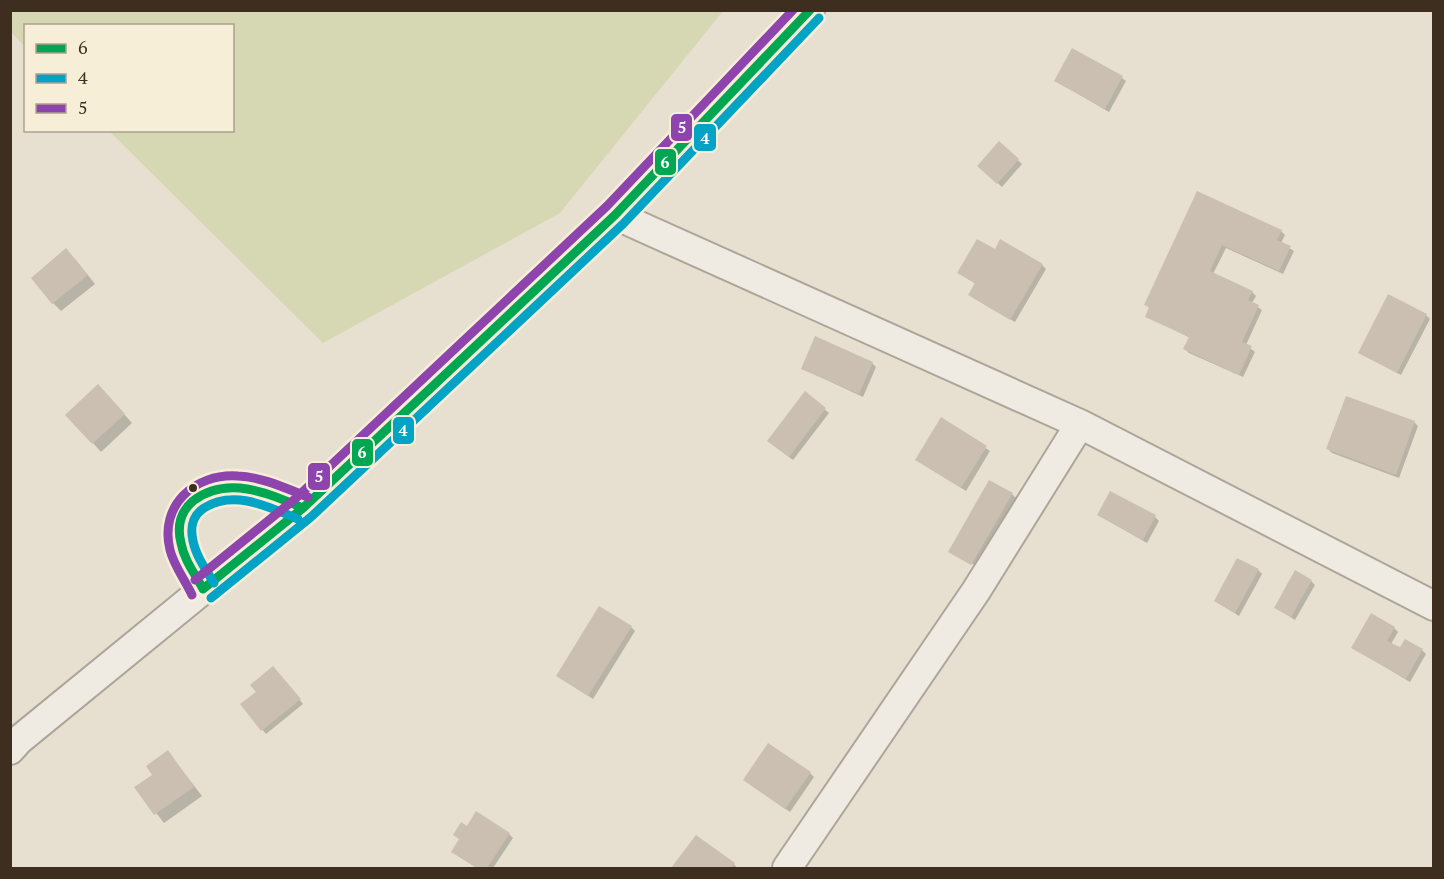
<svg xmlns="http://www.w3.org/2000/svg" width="1444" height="879" font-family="'PT Serif',serif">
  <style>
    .green { fill: #d6d7b3 }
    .shadow { fill: #0003 }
    .building { fill: #cbbfb2 }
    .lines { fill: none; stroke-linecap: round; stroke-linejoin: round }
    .minor-casing { stroke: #ada599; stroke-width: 32 }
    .minor { stroke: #efebe3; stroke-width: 28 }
    .bus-1-casing { stroke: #f7eed8; stroke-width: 14 }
    .bus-2-casing { stroke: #f7eed8; stroke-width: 14 }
    .bus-3-casing { stroke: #f7eed8; stroke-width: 14 }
    .bus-1 { stroke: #00a651; stroke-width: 9 }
    .bus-2 { stroke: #03a3c5; stroke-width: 9 }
    .bus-3 { stroke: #8e44ad; stroke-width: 9 }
    .bus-dot { fill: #3d2e20; stroke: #f7eed8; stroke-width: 2 }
    .line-badge { stroke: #f7eed8; stroke-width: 2 }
    .badge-label { font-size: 16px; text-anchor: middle; font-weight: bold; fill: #fff }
  </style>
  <rect width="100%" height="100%" fill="#e7e0d1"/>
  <path class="green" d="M10,11l1,-1 712,1 -163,202 -237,130 -214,-212 123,-1v-104h-206l-1,21 -14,-15z"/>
  <path class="shadow" d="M1122,78l4,3 -17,31 -53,-31z
    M1000,143l22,21 -20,23 -23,-21z
    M1198,193l83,38 4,4 -4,8 13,8 -11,23 -57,-26 -13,26 39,18 4,4 -4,7 10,7 -16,35 9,7 -12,25 -54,-24 -4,-4 5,-11 -43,-22 3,-7 -4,-5z
    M995,251l47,14 4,4 -31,53 -41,-24 -4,-3 6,-11 -13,-8z
    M75,259l20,25 -34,27 -8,-8z
    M1426,315l4,4 -29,56 -41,-22z
    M872,363l4,4 -13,30 -60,-28z
    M805,393l24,20 -36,47 -20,-15z
    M107,395l25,28 -31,29 -8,-9z
    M942,419l48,32 -24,40 -49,-31z
    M1414,422l4,4 -19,52 -67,-25 -4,-4z
    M1012,494l4,4 -40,68 -24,-14z
    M1098,515l57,2 4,4 -12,22z
    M1258,570l4,4 -23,42 -24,-15z
    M1311,581l4,4 -20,35 -19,-12z
    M631,627l4,4 -42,68 -35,-23z
    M1394,628l4,4 -7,12 10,5 21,1 4,4 -16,28 -57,-34z
    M277,672l26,32 -37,30 -24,-29z
    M168,752l34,44 -38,27 -28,-36 18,-12z
    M810,773l4,4 -24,35 -42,-29z
    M467,828l42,6 4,4 -20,30h-16l-25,-16z
    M696,837l38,27 3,4h-64z"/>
  <path class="building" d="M1072,48l51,28 -18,33 -51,-28z
    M999,141l20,18 -22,25 -20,-18z
    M1197,191l85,39 -5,10 14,6 -12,25 -57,-26 -12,26 43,20 -5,9 11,5 -17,37 10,4 -13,29 -56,-26 6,-12 -44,-20 4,-10 -5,-2z
    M977,239l18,10 5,-10 43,25 -33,56 -42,-25 7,-12 -18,-10z
    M66,248l22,27 -36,29 -21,-26z
    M1388,294l39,20 -30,59 -39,-20z
    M815,336l58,26 -14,32 -58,-25z
    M98,384l27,30 -33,30 -27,-29z
    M805,391l21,17 -37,49 -22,-16z
    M1346,396l69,25 -19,54 -70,-26z
    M941,417l46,29 -26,42 -46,-28z
    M989,480l24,13 -42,72 -23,-13z
    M1110,491l46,24 -13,25 -46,-25z
    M1237,558l22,11 -24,44 -21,-12z
    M1295,570l17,10 -21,37 -17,-9z
    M599,606l33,20 -44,70 -32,-20z
    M1371,613l24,14 -8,14 13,6 5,-8 18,10 -17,30 -55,-31z
    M273,666l28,33 -40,32 -21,-27 16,-12 -6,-7z
    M768,743l43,29 -26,37 -42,-29z
    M168,750l26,37 -40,28 -20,-28 18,-12 -6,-9z
    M476,811l34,22 -23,35h-10l-26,-16 8,-13 -6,-4 8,-13 6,4z
    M696,835l39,28 -4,5h-60z"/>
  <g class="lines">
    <defs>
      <path id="minor" d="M615,215l465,209 354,182
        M203,589c-7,-14 -19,-30 -22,-45 -4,-19 -2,-32 14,-44 34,-26 74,-6 108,8
        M10,750l9,-10 284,-232 312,-293 195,-205
        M787,868l189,-277 104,-167"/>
    </defs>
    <use href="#minor" class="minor-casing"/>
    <use href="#minor" class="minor"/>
    <defs>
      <path id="bus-1" d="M203,589l100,-81 312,-293 195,-205
        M203,589c-8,-15 -19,-29 -22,-46 -4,-16 -1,-31 12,-42 34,-26 75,-8 110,7"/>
      <path id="bus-2" d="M214,583c-8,-13 -18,-27 -21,-42 -3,-14 -1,-25 11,-33 30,-19 65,-1 94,11
        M211,598l100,-81 312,-293 196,-206"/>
      <path id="bus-3" d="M195,580l100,-81 312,-293 186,-196
        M192,595c-7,-15 -18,-29 -22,-45 -11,-44 24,-77 68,-74 24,1 47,12 70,21"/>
    </defs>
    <use href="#bus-1" class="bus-1-casing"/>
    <use href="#bus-2" class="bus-2-casing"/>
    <use href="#bus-3" class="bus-3-casing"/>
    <use href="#bus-1" class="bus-1"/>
    <use href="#bus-2" class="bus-2"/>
    <use href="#bus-3" class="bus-3"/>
  </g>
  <circle class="bus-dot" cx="193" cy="488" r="5"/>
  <g class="line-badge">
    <rect x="670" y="113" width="23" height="29" rx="6" fill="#8e44ad"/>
    <rect x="693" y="123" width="24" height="29" rx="6" fill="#03a3c5"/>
    <rect x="654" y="148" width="23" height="28" rx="6" fill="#00a651"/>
    <rect x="392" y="416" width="23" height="29" rx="6" fill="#03a3c5"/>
    <rect x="351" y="438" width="23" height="29" rx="6" fill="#00a651"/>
    <rect x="307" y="462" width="24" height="29" rx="6" fill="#8e44ad"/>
  </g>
  <g class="badge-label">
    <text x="682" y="133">5</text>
    <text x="705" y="144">4</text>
    <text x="665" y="168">6</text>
    <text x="403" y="436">4</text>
    <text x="362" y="458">6</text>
    <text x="319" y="482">5</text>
  </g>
  <rect width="1444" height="879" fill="none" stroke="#3d2e20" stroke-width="24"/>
  <rect x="24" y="24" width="210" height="108" fill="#f7eed8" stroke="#ada18e" stroke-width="1.5"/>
  <rect x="36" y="44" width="30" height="9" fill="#00a651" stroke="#ada18e" stroke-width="1.5"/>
  <text x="78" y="54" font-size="18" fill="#3d2e20">6</text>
  <rect x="36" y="74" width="30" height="9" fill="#03a3c5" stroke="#ada18e" stroke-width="1.5"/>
  <text x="78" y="84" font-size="18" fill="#3d2e20">4</text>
  <rect x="36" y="104" width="30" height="9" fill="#8e44ad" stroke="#ada18e" stroke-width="1.5"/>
  <text x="78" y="114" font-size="18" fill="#3d2e20">5</text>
</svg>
